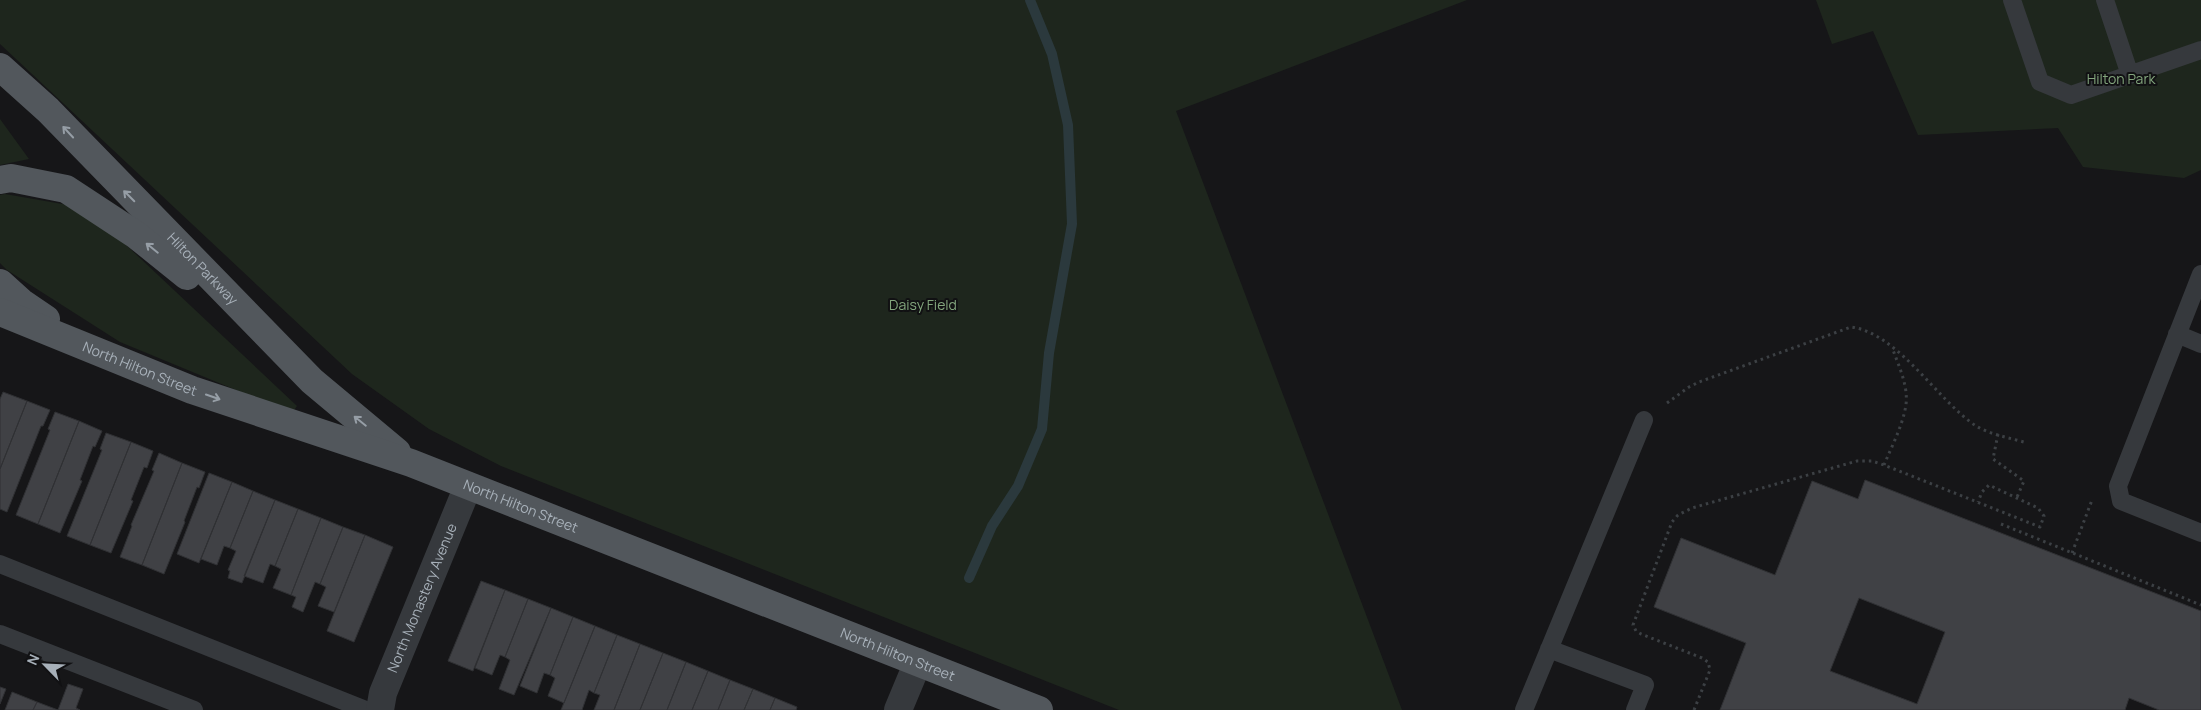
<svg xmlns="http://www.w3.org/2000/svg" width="2201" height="710" font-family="Manrope,sans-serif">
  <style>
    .green { fill: #1e261d }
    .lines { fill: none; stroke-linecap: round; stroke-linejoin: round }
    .stream { stroke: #2b393d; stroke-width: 10 }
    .building { fill: #404145; stroke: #303134; fill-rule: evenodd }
    .path { stroke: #3c4044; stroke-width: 3; stroke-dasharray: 2.5 4; stroke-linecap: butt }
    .lane { stroke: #36393d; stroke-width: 18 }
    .street { stroke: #36393d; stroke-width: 28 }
    .primary { stroke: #52575c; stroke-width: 28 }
    .oneway { stroke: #969ea6 }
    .labels { text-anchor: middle; stroke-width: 4; stroke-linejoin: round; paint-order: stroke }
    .park-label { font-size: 14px; fill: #83a57d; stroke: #111113 }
    .street-label { font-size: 14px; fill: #a7b0b9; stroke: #111113 }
  </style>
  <rect width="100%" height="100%" fill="#161618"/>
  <path class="green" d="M0,0h1467l-291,111 226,599h-283l-618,-244 -72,-37 -77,-55 -352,-330z
    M1816,0h385v170l-17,8 -101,-11 -25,-39 -140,7 -45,-104 -41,13z
    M0,119l29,40 -29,6z
    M5,194l63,11 56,38 173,163 -5,7 -172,-71 -113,-72 -7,-7v-68z"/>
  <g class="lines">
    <path class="stream" d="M969,578l23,-52 26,-40 24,-57 7,-76 23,-129 -4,-99 -16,-71 -22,-54"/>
  </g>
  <path class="building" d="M3,392l24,9 -27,68v-70z
    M27,401l23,9 -7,16h-2l-34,86 -7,-3v-40z
    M55,412l24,9 -41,103 -22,-9 34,-85 -2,-1z
    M79,421l23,10 -7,16 -2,-1 -13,34 2,1 -22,52 -22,-9z
    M106,433l25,9 -41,103 -23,-9 35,-86 -2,-1z
    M131,442l22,9 -6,17 -3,-1 -13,33 2,1 -22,52 -21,-8z
    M159,453l23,10 -40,102 -22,-8 12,-31 -1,-1 23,-54 -2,-1z
    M182,463l23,9 -6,16 -2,-1 -13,34 1,1 -21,52 -22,-9z
    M209,473l23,9 -33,81 -22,-9z
    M1865,480l336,131v99h-42l-30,-12 -4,12h-405l26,-67 -92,-36 27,-69 94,37 37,-94 46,18zM1859,598l86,34 -28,72 -87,-33z
    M232,482l21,9 -23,57 -6,-2 -7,19 -16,-6z
    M253,491l22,9 -33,83 -14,-5 2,-7 -2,-1 8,-19 -6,-3z
    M275,500l23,9 -23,57 -5,-2 -7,19 -19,-7z
    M298,509l23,9 -30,77 -18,-7 8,-19 -6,-3z
    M321,518l22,9 -23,57 -5,-2 -12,30 -11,-5 4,-10 -5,-2z
    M343,527l22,8 -31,77 -16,-6 8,-19 -6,-3z
    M365,535l28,12 -39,95 -27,-11z
    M481,581l24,9 -32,81 -25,-10z
    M505,590l23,9 -23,58 -5,-2 -8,20 -17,-7z
    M528,599l23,9 -37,87 -15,-6 11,-29 -5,-3z
    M551,608l22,9 -23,58 -6,-2 -7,20 -17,-7z
    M573,617l22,9 -31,77 -16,-7 7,-18 -5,-3z
    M595,626l22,9 -23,58 -5,-3 -7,20h-21z
    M617,635l23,9 -26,66h-20l6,-15 -6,-2z
    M640,644l23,9 -23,57h-26z
    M663,653l23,9 -19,48h-27z
    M686,662l22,9 -16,39h-25z
    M708,671l22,9 -12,30h-26z
    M730,680l23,9 -9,21h-26z
    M68,684l15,5 -7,19 4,2h-22z
    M0,687l6,2 -6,15z
    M753,689l22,9 -5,12h-26z
    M12,692l25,10 -4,8h-28z
    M775,698l22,9 -1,3h-26z
    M37,702l21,8h-25z"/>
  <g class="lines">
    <path class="path" d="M1667,403l22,-16 10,-5 152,-55c47,6 86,73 125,99 15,9 35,12 51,17
      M1998,434l-5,25 31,22 -7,16
      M1884,465c7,-17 17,-36 21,-55 5,-20 -5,-41 -12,-60
      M2001,524l200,81
      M2072,553l20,-53
      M1694,710l16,-40 -2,-8 -6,-4 -61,-24 -5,-3 -3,-6 39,-103 6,-7 14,-7 165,-47h15l12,4 156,62 4,-11 -6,-8 -49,-23 -7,7 -4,10"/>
    <path class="lane" d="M2012,0l28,82 31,13 130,-45
      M2105,0l25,75
      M2201,274l-83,212 3,15 80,32
      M2177,334l24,10
      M0,564l366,146
      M0,634l194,76
      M1549,649l96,36 -10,25
      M1524,710l120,-290"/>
    <g class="street">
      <path id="s1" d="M380,710l3,-17 85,-207"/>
      <path d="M898,710l20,-48"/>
    </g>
    <g class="primary">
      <path id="s2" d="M0,67l48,43 264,271 85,71"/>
      <path d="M0,180l11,-2 55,11 70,46 51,41"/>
      <path d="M0,283l21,19 25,17"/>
      <path id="s3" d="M0,312l192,78 219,73 628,247"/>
    </g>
  </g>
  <defs><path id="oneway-shaft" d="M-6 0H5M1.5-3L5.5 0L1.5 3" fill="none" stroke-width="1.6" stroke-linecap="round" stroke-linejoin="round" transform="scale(1.25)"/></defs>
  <g class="oneway">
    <use href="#oneway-shaft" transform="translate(68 132) rotate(-133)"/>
    <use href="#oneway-shaft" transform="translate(129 196) rotate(-135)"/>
    <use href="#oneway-shaft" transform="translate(152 248) rotate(-141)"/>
    <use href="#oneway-shaft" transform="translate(213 397) rotate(19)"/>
    <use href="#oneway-shaft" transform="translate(360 421) rotate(-141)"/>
  </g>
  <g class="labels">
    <g class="park-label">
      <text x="2121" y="84">Hilton Park</text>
      <text x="923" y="310">Daisy Field</text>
    </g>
    <g class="street-label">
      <text dy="5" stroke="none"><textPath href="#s2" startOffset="286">Hilton Parkway</textPath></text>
      <text dy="5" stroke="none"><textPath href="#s3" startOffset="151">North Hilton Street</textPath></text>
      <text dy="5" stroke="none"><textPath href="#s3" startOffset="556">North Hilton Street</textPath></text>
      <text dy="5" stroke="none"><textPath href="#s1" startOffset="120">North Monastery Avenue</textPath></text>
      <text dy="5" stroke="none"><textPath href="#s3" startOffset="961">North Hilton Street</textPath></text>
    </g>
  </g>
  <g transform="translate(45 665) rotate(294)" stroke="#111113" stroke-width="4" paint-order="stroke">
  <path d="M0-4L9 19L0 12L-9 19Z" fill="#a7b0b9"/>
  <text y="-8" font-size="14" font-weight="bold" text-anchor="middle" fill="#a7b0b9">N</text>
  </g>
</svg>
